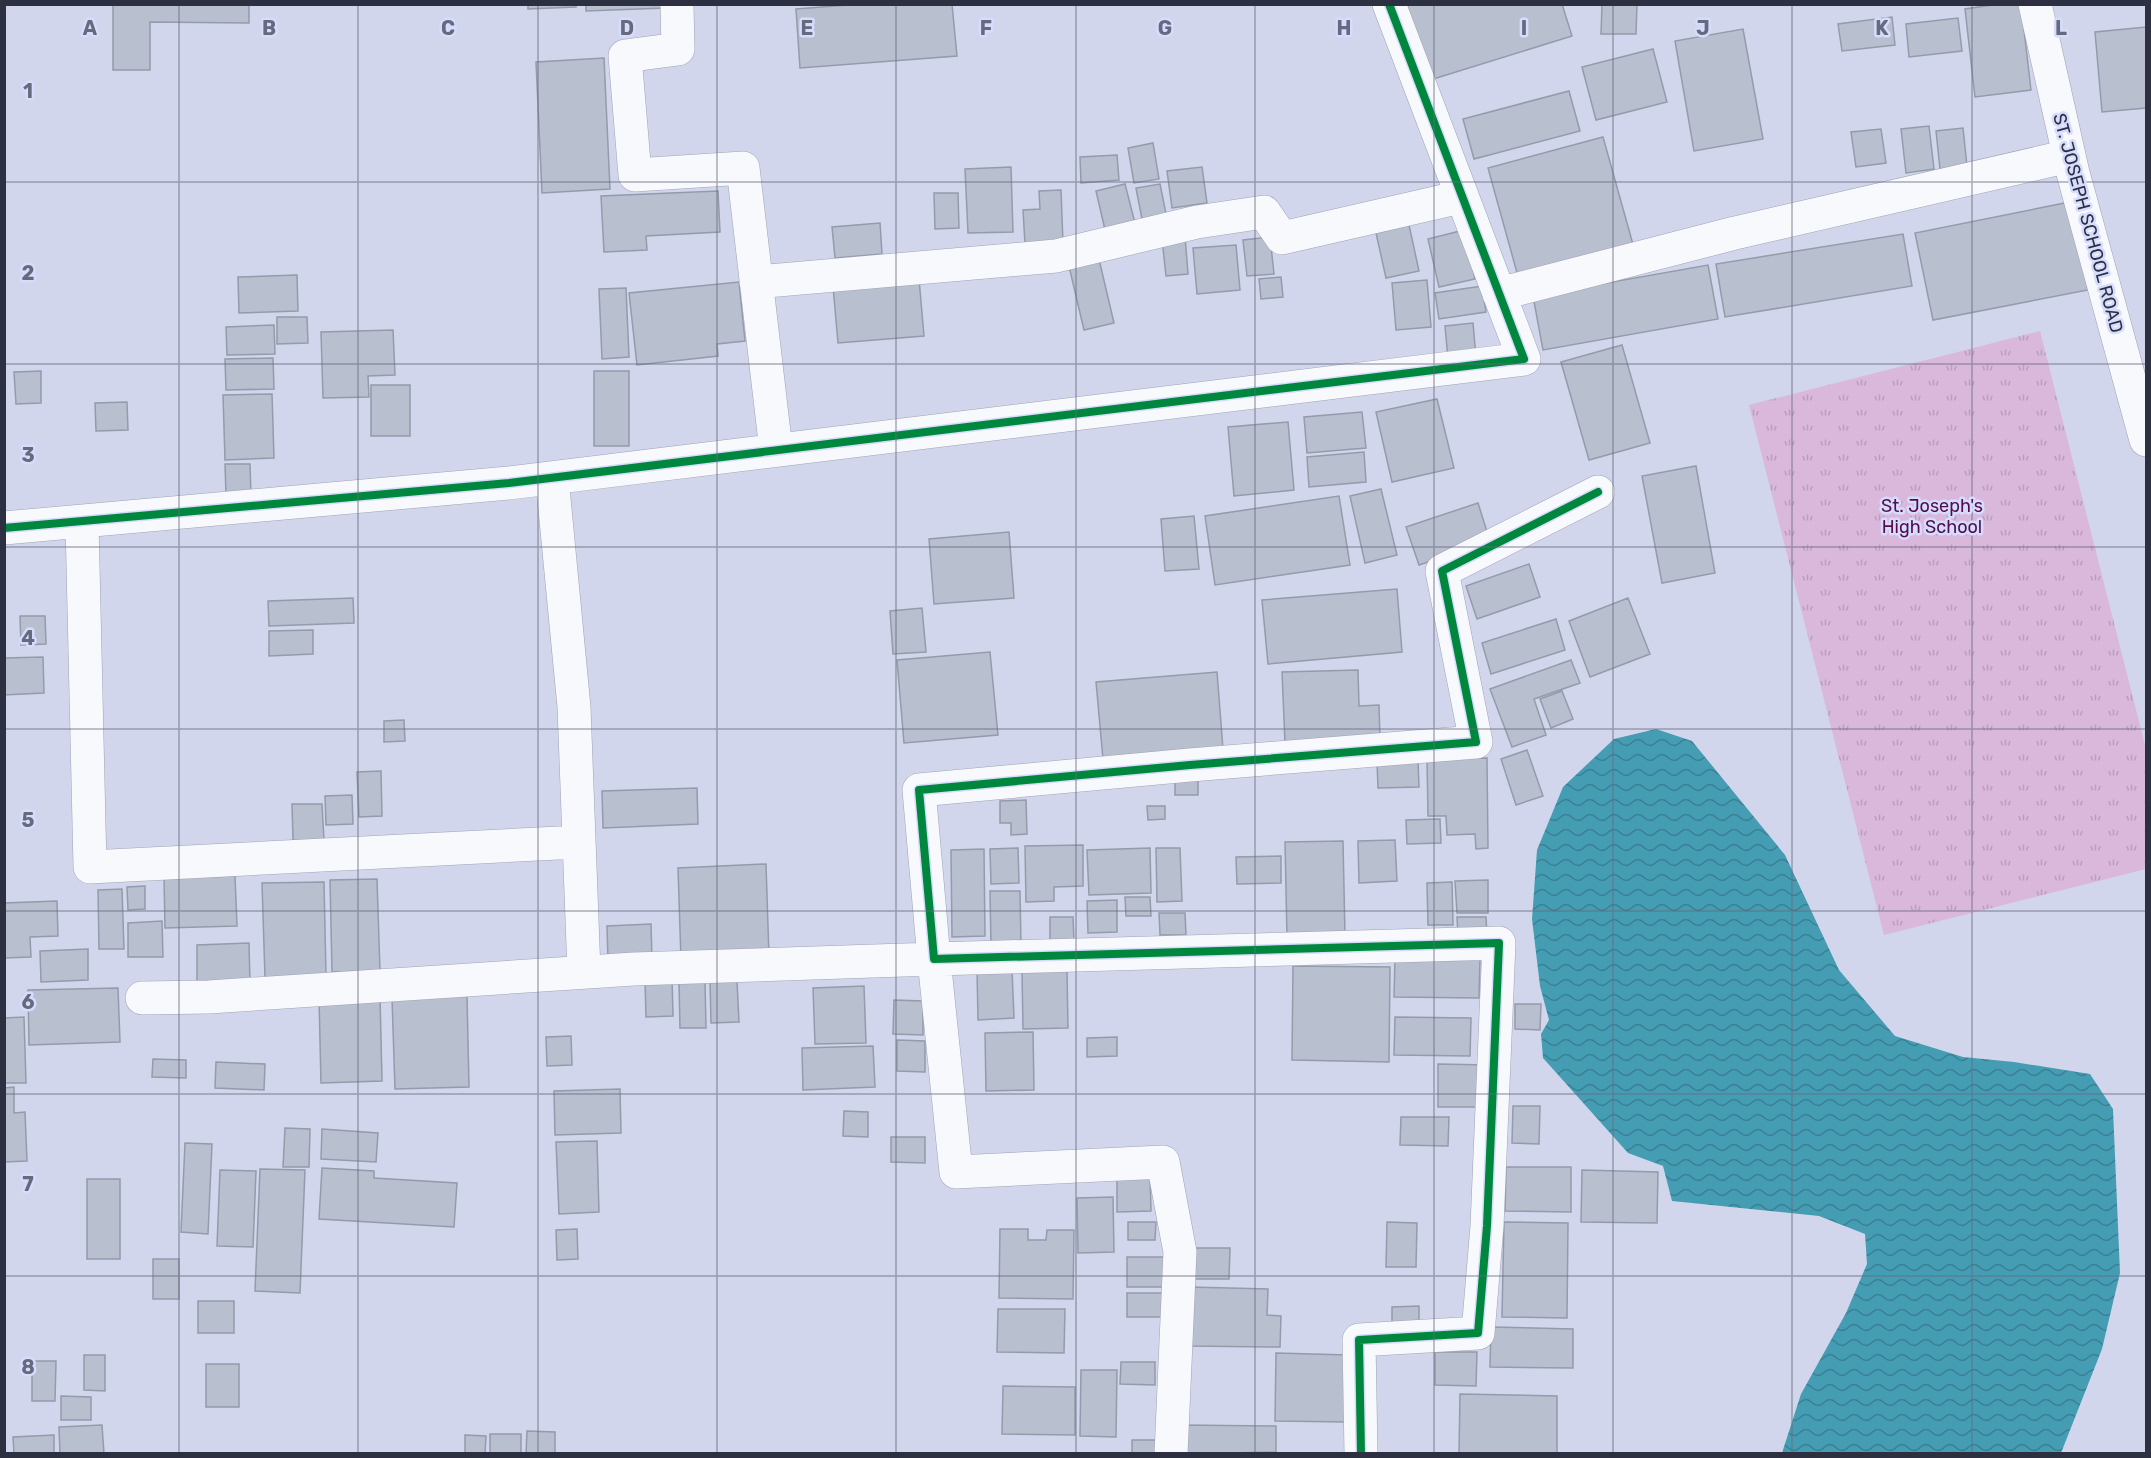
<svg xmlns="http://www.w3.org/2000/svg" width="2151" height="1458" font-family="Rubik,sans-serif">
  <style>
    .grass { fill: url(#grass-tufts) }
    .water { fill: url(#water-waves) }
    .building { fill: #b8bfcf; stroke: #949bab; stroke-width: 1.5 }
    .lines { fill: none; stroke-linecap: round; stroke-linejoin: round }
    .minor-casing { stroke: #a0a3b4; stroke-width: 34 }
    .minor { stroke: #f8f9fc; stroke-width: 33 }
    .cycleway-casing { stroke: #d5dcfd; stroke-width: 11 }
    .cycleway { stroke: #00873e; stroke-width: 8 }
    .grid { fill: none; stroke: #666a7c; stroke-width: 1.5; stroke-opacity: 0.55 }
    .labels { text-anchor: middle; stroke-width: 5; stroke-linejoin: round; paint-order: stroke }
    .street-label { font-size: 18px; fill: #2d3040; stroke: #d5dcfd }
    .park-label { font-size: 18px; fill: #550d49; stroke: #d5dcfd }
    .grid-label { font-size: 20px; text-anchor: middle; font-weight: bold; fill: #666a7c; stroke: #d5dcfd; stroke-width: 5; stroke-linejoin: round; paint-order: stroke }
  </style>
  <defs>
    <pattern id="grass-tufts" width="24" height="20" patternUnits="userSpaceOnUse" patternTransform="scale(1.5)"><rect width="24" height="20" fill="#d9b8dc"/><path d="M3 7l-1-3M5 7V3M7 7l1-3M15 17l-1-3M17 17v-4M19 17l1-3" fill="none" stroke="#bb9ebe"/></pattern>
    <pattern id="water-waves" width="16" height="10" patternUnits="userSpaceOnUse" patternTransform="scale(1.5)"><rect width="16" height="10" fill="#459db3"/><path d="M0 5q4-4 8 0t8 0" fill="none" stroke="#3a8093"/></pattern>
  </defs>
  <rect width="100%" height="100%" fill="#d1d6ec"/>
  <path class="grass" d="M2040,331l106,418v120l-262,66 -135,-530z"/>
  <path class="water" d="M1656,729l36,12 93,114 54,115 56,66 68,21 51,5 76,12 23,35 7,164 -18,76 -41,104h-279l19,-59 45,-81 21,-49 -2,-30 -46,-18 -147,-15 -9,-35 -35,-13 -85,-95 -2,-24 8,-14 -9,-34 -8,-67 5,-69 26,-63 51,-48z"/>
  <path class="building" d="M113,4h136v19l-99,-1v48h-37z
    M528,4h48v3l-48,2z
    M586,4h78l1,4 -79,3z
    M861,4h91l5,52 -157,12 -4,-59z
    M1562,4l10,32 -142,44 -23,-75z
    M1602,4h35l-1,30h-35z
    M1999,4h22l10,86 -56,7 -10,-88z
    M1892,17l3,28 -53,6 -4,-27z
    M1958,18l4,33 -53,6 -3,-33z
    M2146,27v81l-44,4 -7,-80z
    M1743,29l20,110 -69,12 -19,-110z
    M1653,49l14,53 -71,18 -14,-53z
    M604,58l6,131 -68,4 -6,-131z
    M1569,91l11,40 -106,28 -11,-40z
    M1929,126l5,43 -28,4 -5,-44z
    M1963,128l4,38 -27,3 -4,-38z
    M1881,129l5,34 -30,4 -5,-35z
    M1603,137l31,111 -115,32 -31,-112z
    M1153,143l6,36 -25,4 -6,-35z
    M1117,155l2,25 -38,3 -1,-26z
    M1011,167l2,65 -45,1 -3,-64z
    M1202,167l5,36 -35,5 -5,-37z
    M1125,184l11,43 -30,7 -10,-43z
    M1160,184l6,30 -24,5 -6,-31z
    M1061,190l2,53 -38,1 -2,-34 17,-1 -1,-18z
    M718,191l2,41 -74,4 1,14 -43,2 -3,-56z
    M934,193h24l1,35 -24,1z
    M2070,202l18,88 -155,30 -18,-87z
    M880,223l2,31 -47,4 -3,-31z
    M1409,225l10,46 -33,7 -10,-45z
    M1464,230l11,49 -36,8 -11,-48z
    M1903,234l9,52 -187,31 -9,-53z
    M1185,236l3,38 -22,2 -4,-37z
    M1270,237l4,37 -27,2 -4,-36z
    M1236,245l4,45 -43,4 -4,-46z
    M1098,255l16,68 -30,7 -16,-68z
    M1708,265l10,54 -175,31 -10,-54z
    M297,275l1,36 -59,2 -1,-36z
    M1281,277l2,20 -22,2 -2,-20z
    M919,279l5,57 -86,7 -5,-57z
    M1427,280l4,47 -35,3 -4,-47z
    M739,282l6,59 -28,3 1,12 -81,9 -8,-72z
    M1482,286l4,26 -47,7 -4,-26z
    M626,288l3,69 -27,2 -3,-70z
    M277,317h30l1,26 -31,1z
    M1473,323l3,34 -28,2 -3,-33z
    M274,325l1,29 -48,1 -1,-28z
    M393,330l2,45 -27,1 1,21 -46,1 -2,-66z
    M1622,345l28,98 -61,17 -28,-98z
    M273,358l1,31 -48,1 -1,-31z
    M41,371v32l-25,1 -2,-32z
    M594,371h35v75h-35z
    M371,385h39v51h-39z
    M272,394l2,64 -49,2 -2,-65z
    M1437,399l17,69 -62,14 -16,-70z
    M127,402l1,28 -32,1 -1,-28z
    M1362,412l4,36 -59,5 -3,-36z
    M1288,422l6,68 -60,6 -6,-69z
    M1364,452l2,30 -57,5 -2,-30z
    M225,464h25l1,32h-25z
    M1696,466l19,107 -53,10 -20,-107z
    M1381,489l16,66 -32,8 -15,-67z
    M1339,496l11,69 -135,20 -10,-69z
    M1478,503l12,38 -71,24 -13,-38z
    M1194,516l5,53 -34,2 -4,-52z
    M1009,532l5,66 -80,6 -5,-65z
    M1529,564l11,33 -63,22 -11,-33z
    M1397,589l5,63 -134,12 -6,-64z
    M353,598l1,25 -85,3 -1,-25z
    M1628,598l22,56 -60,23 -21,-56z
    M922,608l4,44 -33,2 -3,-43z
    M20,616h25l1,28 -25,1z
    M1556,619l9,31 -74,24 -9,-31z
    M313,630v24l-44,2v-25z
    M990,652l8,83 -94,8 -7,-83z
    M43,657l1,36 -40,2v-37z
    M1571,660l9,23 -46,16 12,36 -34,12 -22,-58z
    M1358,670l1,36 20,-1 1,35 -95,3 -3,-71z
    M1217,672l6,77 -120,10 -7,-77z
    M1562,691l11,28 -22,9 -11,-29z
    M404,720l1,21 -21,1v-21z
    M1527,750l16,46 -27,9 -15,-46z
    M1487,758l1,90 -12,1 -1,-15 -28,1 -1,-19h-18l-1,-57z
    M1377,761h41l1,26 -41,1z
    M381,771l1,45 -23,1 -2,-45z
    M1198,773v22h-23v-21z
    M697,788l1,36 -95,4 -1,-37z
    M352,795l1,29 -27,1 -1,-29z
    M1026,800l1,34 -16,1v-12h-11v-22z
    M292,804h30l2,36h-31z
    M1147,806h18v13l-17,1z
    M1440,819l1,24 -34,1 -1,-24z
    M1395,840l2,41 -38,2 -1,-42z
    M1343,841l2,95 -58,1 -2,-95z
    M1083,845v41l-29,1v14l-28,1 -1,-56z
    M1018,848l1,35 -28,1 -1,-35z
    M1150,848l1,45 -62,2 -2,-45z
    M1156,848h24l2,53 -25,1z
    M984,849l1,87 -33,1 -1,-87z
    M1281,856v27l-44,1 -1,-27z
    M766,864l3,93 -88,3 -3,-92z
    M235,876l2,50 -72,2 -1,-50z
    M377,879l3,92 -48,1 -2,-92z
    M1488,880v33h-31l-2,-32z
    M324,882l2,94 -61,2 -3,-95z
    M1452,882l1,43h-25l-1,-42z
    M145,886v23l-17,1 -1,-23z
    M122,889l2,60h-25l-1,-59z
    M990,891h30l1,55 -30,1z
    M1125,897h25l1,19h-25z
    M1117,900v32l-29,1 -1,-32z
    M57,901l1,35 -28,1 1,20 -27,1v-55z
    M1159,913h26l1,22h-26z
    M1050,917h23l1,25 -24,1z
    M1457,917h29l1,18h-29z
    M162,921l1,36h-35v-34z
    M651,924l1,35 -44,2 -1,-35z
    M249,943l1,41 -53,1v-40z
    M88,949v31l-47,2 -1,-31z
    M1395,958l85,1 -1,39 -85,-1z
    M1293,966l97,1 -1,95 -97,-2z
    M1012,969l2,49 -36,2 -1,-50z
    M1022,971h45l1,57 -45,1z
    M672,978l1,38 -27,1 -1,-37z
    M705,981l1,47h-26l-1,-46z
    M737,981l2,41 -28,1 -1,-41z
    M864,986l2,57 -51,1 -2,-56z
    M118,988l2,54 -91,3 -1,-55z
    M380,996l2,85 -61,2 -2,-85z
    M467,996l2,91 -74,2 -3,-91z
    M894,1000l29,1v34l-30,-1z
    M1515,1004h26l-1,26 -25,-1z
    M24,1017l2,66h-22v-65z
    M1395,1017l76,1 -1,38 -76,-1z
    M1033,1032l1,58 -48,1 -1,-58z
    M571,1036l1,29 -25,1 -1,-29z
    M1117,1037v19l-30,1v-19z
    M897,1040l28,1v31l-28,-1z
    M873,1046l2,41 -72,3 -1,-42z
    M153,1059l33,1v18l-34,-1z
    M216,1062l49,2 -1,26 -49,-2z
    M1438,1064l50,1v42h-50z
    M14,1087v26l11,-1 2,49 -23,1v-74z
    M620,1089l1,44 -66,2 -1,-44z
    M1513,1106h27l-1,38 -27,-1z
    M844,1111l24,1v25l-25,-1z
    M1401,1117h48l-1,29 -48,-1z
    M285,1128l25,1 -1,38h-26z
    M322,1129l56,4 -2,29 -55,-3z
    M891,1137h34v26l-34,-1z
    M597,1141l2,71 -40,2 -3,-72z
    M185,1143l27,1 -4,90 -27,-2z
    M1506,1167h65v45l-66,-1z
    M322,1168l52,3v7l83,5 -3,44 -135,-8z
    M260,1169l45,1 -5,123 -45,-2z
    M220,1170l36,1 -3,76 -36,-1z
    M1582,1170l76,2 -1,51 -76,-1z
    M1150,1173l1,38 -34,1v-38z
    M87,1179h33v80h-33z
    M1113,1197l1,55 -36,1 -1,-55z
    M1128,1222h28l-1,18h-27z
    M1387,1222l30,1 -1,44h-30z
    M1504,1222l64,1 -1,95 -65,-1z
    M577,1229l1,30 -21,1 -1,-30z
    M1000,1229h28v11h18l1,-10h27l-1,69 -74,-1z
    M1188,1248h42l-1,31h-41z
    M1127,1257h38l-1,30h-37z
    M153,1259h26v40h-26z
    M1189,1287l79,2 -1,26 14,1 -1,31 -92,-1z
    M1127,1293h42l-1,24h-41z
    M198,1301h36v32h-36z
    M1419,1306v27h-27v-26z
    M998,1309h67l-1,44 -67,-1z
    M1491,1327l82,2v39l-83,-1z
    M1435,1352h42l-1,34 -41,-1z
    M1276,1353l72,2 -1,67 -72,-1z
    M84,1355h21v36l-21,-1z
    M32,1361h24l-1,40h-23z
    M1121,1362h34v23l-35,-1z
    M206,1364h33v43h-33z
    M1081,1370h36l-1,67 -36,-1z
    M1003,1386l72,1v48l-73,-1z
    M1460,1394l97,2v58h-98z
    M61,1396l30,1v23h-30z
    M102,1425l2,29h-44l-1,-27z
    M1182,1425l94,1v26l-94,2z
    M527,1431l28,1v22h-29z
    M490,1434h31v20h-31z
    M54,1435v19h-40l-1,-17z
    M465,1435l21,1 -1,18h-20z
    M1132,1440h27v14h-27z"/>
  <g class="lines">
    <defs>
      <path id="minor" d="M677,4l1,45 -53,7 10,119 108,-7 33,282
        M2035,4l38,169 73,267
        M756,282l300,-26 141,-34 67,-10 18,26 179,-41
        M1499,294l236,-61 334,-77
        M552,478l22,229 10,265
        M82,522l8,345 488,-25
        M4,528l505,-45 1015,-124 -135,-355
        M142,998l67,-1 425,-28 300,-10 22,213 207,-10 17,90 -9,202
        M1361,1454l-2,-114 119,-7 9,-107 12,-283 -565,16 -15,-169 271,-25 286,-23 -34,-171 156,-79"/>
    </defs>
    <use href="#minor" class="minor-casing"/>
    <use href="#minor" class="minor"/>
    <defs>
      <path id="cycleway" d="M4,528l505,-45 1015,-124 -135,-355
        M1361,1454l-2,-114 119,-7 9,-107 12,-283 -565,16 -15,-169 271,-25 286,-23 -34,-171 156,-79"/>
    </defs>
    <use href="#cycleway" class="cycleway-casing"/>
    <use href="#cycleway" class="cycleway"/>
  </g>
  <path class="grid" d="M179,4v1450M358,4v1450M538,4v1450M717,4v1450M896,4v1450M1076,4v1450M1255,4v1450M1434,4v1450M1613,4v1450M1792,4v1450M1972,4v1450M4,182h2142M4,364h2142M4,547h2142M4,729h2142M4,911h2142M4,1094h2142M4,1276h2142"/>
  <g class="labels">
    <g class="street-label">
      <text transform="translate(2088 223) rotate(75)" y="6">ST. JOSEPH SCHOOL ROAD</text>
    </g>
    <g class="park-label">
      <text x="1932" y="512">St. Joseph's<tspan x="1932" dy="21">High School</tspan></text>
    </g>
  </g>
  <g class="grid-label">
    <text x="90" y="35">A</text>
    <text x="269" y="35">B</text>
    <text x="448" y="35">C</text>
    <text x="627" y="35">D</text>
    <text x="807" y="35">E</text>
    <text x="986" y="35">F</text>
    <text x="1165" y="35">G</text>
    <text x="1344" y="35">H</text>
    <text x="1524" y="35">I</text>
    <text x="1703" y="35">J</text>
    <text x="1882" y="35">K</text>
    <text x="2061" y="35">L</text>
    <text x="28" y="98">1</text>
    <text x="28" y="280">2</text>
    <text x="28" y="462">3</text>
    <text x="28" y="645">4</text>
    <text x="28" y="827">5</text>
    <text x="28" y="1009">6</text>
    <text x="28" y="1191">7</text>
    <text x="28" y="1374">8</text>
  </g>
  <rect width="2151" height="1458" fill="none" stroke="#2d3040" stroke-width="12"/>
</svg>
